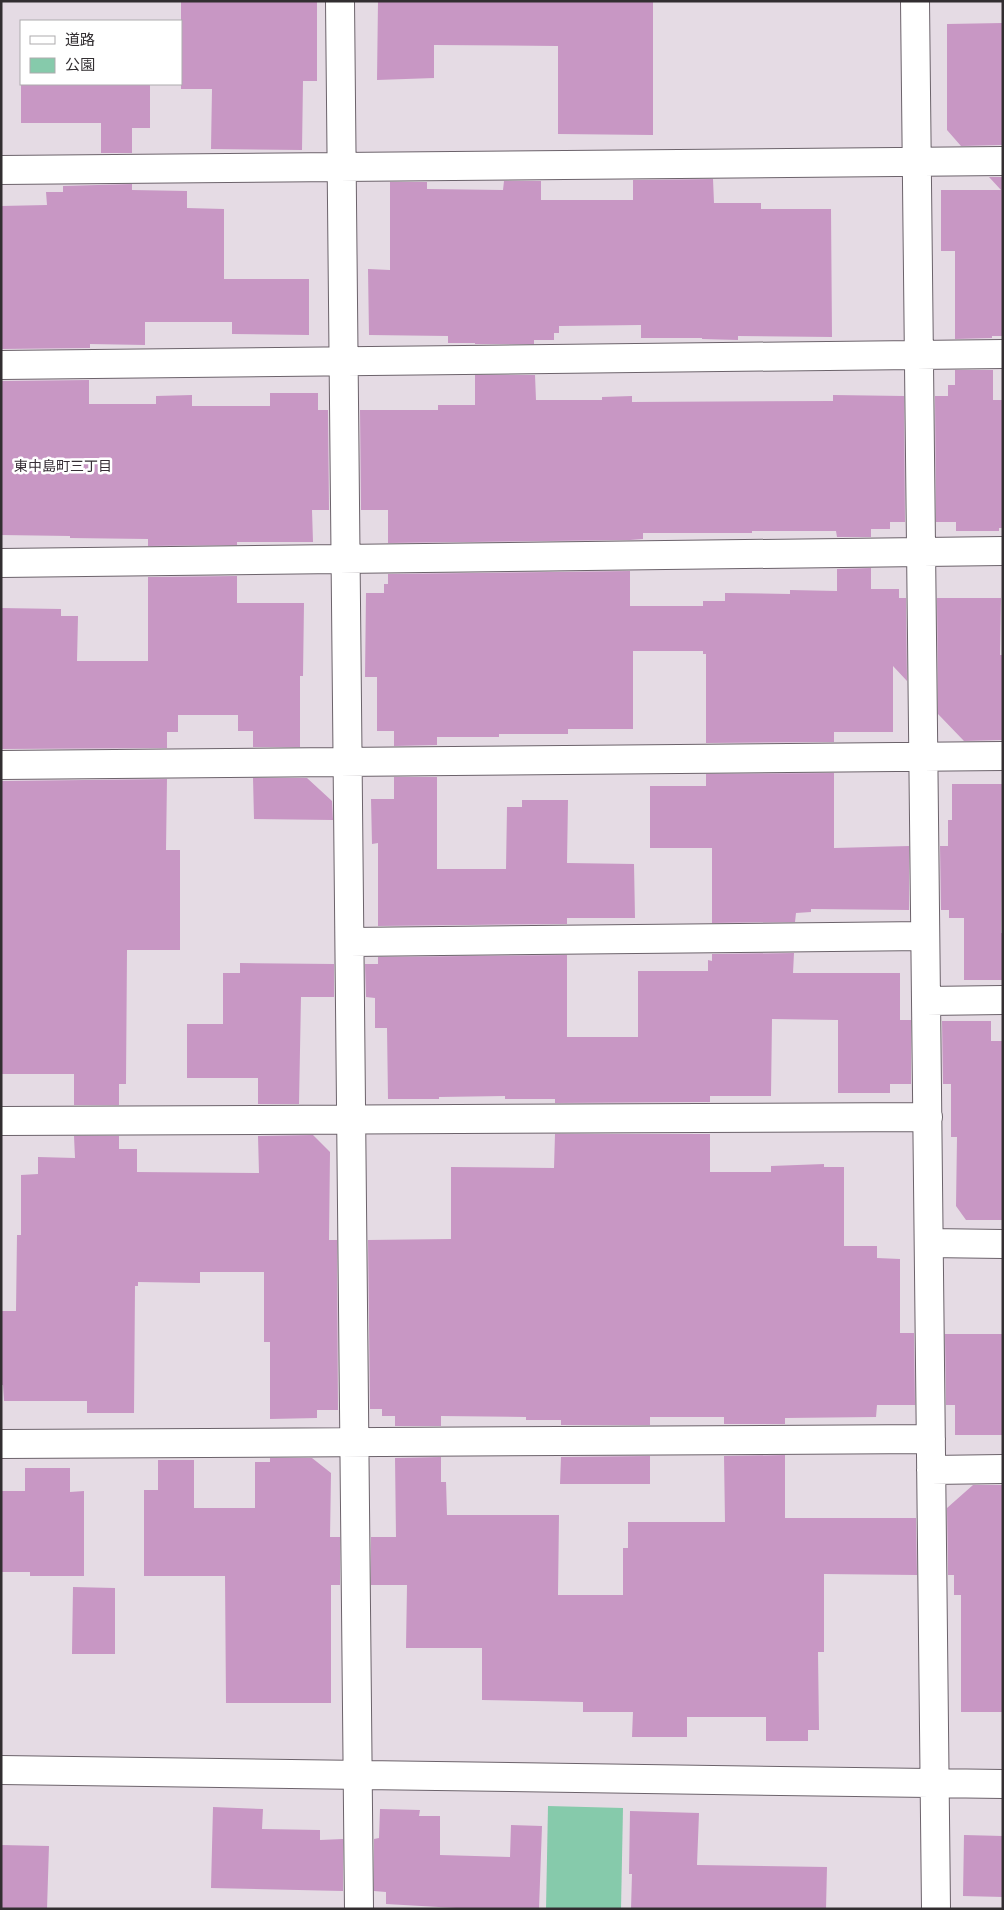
<svg xmlns="http://www.w3.org/2000/svg" width="1004" height="1910" font-family="'Libre Baskerville','Noto Sans JP',serif">
  <style>
    .green { fill: #86caab }
    .building { fill: #c897c4 }
    .lines { fill: none; stroke-linecap: round; stroke-linejoin: round }
    .minor-casing { stroke: #6c636b; stroke-width: 30 }
    .minor { stroke: #fff; stroke-width: 28 }
    .labels { text-anchor: middle; stroke-width: 5; stroke-linejoin: round; paint-order: stroke }
    .neighbourhood-label { font-size: 14px; fill: #372f36; stroke: #fff }
  </style>
  <rect width="100%" height="100%" fill="#e5dbe4"/>
  <path class="green" d="M548,1806l75,2 -2,101h-75z"/>
  <path class="building" d="M181,1h136v80h-14l-1,69 -91,-1 1,-60h-31z
    M378,1h275v134l-95,-1v-88l-124,-1v33l-57,2z
    M1003,23l-1,122 -41,1 -14,-16v-106z
    M21,84h129v44h-18v25h-31v-30h-80z
    M989,177h13l1,159h-11v2l-37,1v-88h-14v-61h60z
    M713,179l1,24h47v6h70l1,128 -94,-1v4l-36,-1v-1h-61v-13l-82,1v7h-5v7h-20v4h-59v-1h-27v-7l-79,-1 -1,-66 22,1v-88h37v7l76,1 1,-9h37v19h92v-20z
    M132,184v6l55,1v17l37,1v70h85v56l-77,-1v-12h-87v23l-55,-1v4l-89,1v-143l46,-1 -1,-13h17v-6z
    M955,370h38v30h10v128h-4v3h-43v-9h-20l-1,-126h13v-11h7z
    M475,375h60l1,25h66v-3l30,-1v6l201,-1v-6l71,1 1,126h-15v7h-19v8h-34l-1,-6h-84v2h-109v6l-13,1 -242,3v-33h-27l-1,-100h78v-5h37z
    M89,380v24h67v-8l36,-1v11h78v-13h48v17h10l1,100h-17l1,32h-76v3l-89,1v-7l-78,-1v-2l-69,-1v-154z
    M871,568v21h28v9h7l1,83 -14,-15v66h-59v10l-128,1v-89h-3v-3h-70v78h-65v5h-69v3h-62v8l-43,1v-15h-17v-54h-12l1,-84h18v-9h4v-10l242,-3v35h73v-5h22v-8l65,1v-4l47,1v-22z
    M237,576v27h67l-1,73h-3v71h-47v-16h-15v-16h-60v17h-11v16l-166,1v-141l60,1v7h17l-1,45h71v-84z
    M937,598h64l-1,57h3v85l-39,1 -26,-27z
    M834,773v75l75,-2v64l-98,-1v3l-15,1 -1,9 -83,1v-75h-62v-62h56v-12z
    M394,777h43v92h69l1,-62h15v-7h46l-1,63 67,1 1,54h-68v6l-189,2v-83l-6,1 -1,-45h23z
    M253,778h54l25,23 1,19 -79,-1z
    M167,779l-1,71h14v100h-53l-1,134h-7v21h-45v-31h-73v-293z
    M952,784h51l-2,149h2v47h-39v-62h-15v-8h-8l-1,-64h8v-26h4z
    M794,953l-1,20h107v47h11v64h-21v9h-52v-73l-66,-1 -1,77h-61v6l-155,1v-4h-50v-3l-66,1v2h-51l-1,-71h-12v-30l-9,-1 -1,-33h13v-7l189,-2v82h71v-66h70v-11l4,1v-7z
    M240,963l94,1v33h-33l-2,107h-41v-26h-71v-54h36v-51h17z
    M942,1021h49v20h12v179h-37l-10,-14 1,-69h-6v-53h-8z
    M555,1134h155v38h61v-6l53,-2v3h20v79h33v12l23,1v74h14l1,72h-38l-1,12 -91,1v6h-61v-7h-74v8h-89v-5h-35v-3l-85,-1v10h-46v-10h-13v-7h-12l-2,-169 83,-1v-72l103,1z
    M313,1135l17,17 -1,88h8l1,170h-21v8l-47,1v-77h-6v-70h-64v11l-62,-1v4h-3l-1,127h-47v-12h-83l-1,-16h-2v-74h15l1,-76h4v-60l17,-1v-17l37,1 -1,-22h45v13h18v23l122,1 -1,-37z
    M945,1334h58v101h-48v-30h-9z
    M785,1455v63h131l1,57 -93,-1v78h-6l1,78h-11v11h-42v-24h-79v20h-55l1,-25h-50v-10l-101,-2v-52h-76l1,-63h-36v-48h25l-1,-79 46,-1v25h5l1,33h112l-1,80h65v-47h5v-26h97l-1,-66z
    M650,1456v28h-90l1,-27z
    M270,1458h42l19,15 -1,64h10v48h-9v118h-105l-1,-127h-81v-86h14v-30h36v48h61v-46h15z
    M25,1468h45v24l14,-1v85h-54v-4h-29v-81h24z
    M973,1485h30v227h-42v-117h-7v-20h-6l-1,-67z
    M73,1587l42,1v66h-43z
    M213,1807l50,2 -1,20 58,1v10l23,-1v52l-132,-3z
    M380,1809l40,1 -1,6h21v39l70,2 1,-32 31,1 -3,83h-65l-88,-5v-12l-12,-1v-52l5,-1z
    M630,1811l69,2 -2,52 130,2 -1,42h-195l1,-35h-3z
    M964,1835l39,1v61l-40,-1z
    M1,1845l48,1 -2,63h-46z"/>
  <g class="lines">
    <defs>
      <path id="minor" d="M340,1l19,1908
        M915,1l21,1908
        M1,170l1002,-9
        M1,365l1002,-11
        M1,563l1002,-12
        M1,765l1002,-9
        M350,942l575,-6
        M926,1001l77,-1
        M1,1121l927,-4
        M929,1243l74,1
        M1,1444l930,-5
        M931,1470l72,-1
        M1,1770l1002,14"/>
    </defs>
    <use href="#minor" class="minor-casing"/>
    <use href="#minor" class="minor"/>
  </g>
  <g class="labels">
    <g class="neighbourhood-label">
      <text x="63" y="471">東中島町三丁目</text>
    </g>
  </g>
  <rect width="1004" height="1910" fill="none" stroke="#322e31" stroke-width="5"/>
  <rect x="20" y="20" width="162" height="65" fill="#ffffff" stroke="#adabad"/>
  <rect x="30" y="36" width="25" height="8" fill="#ffffff" stroke="#adabad"/>
  <text x="65" y="45" font-size="15" fill="#322e31">道路</text>
  <rect x="30" y="58" width="25" height="15" fill="#86caab" stroke="#adabad"/>
  <text x="65" y="70" font-size="15" fill="#322e31">公園</text>
</svg>
